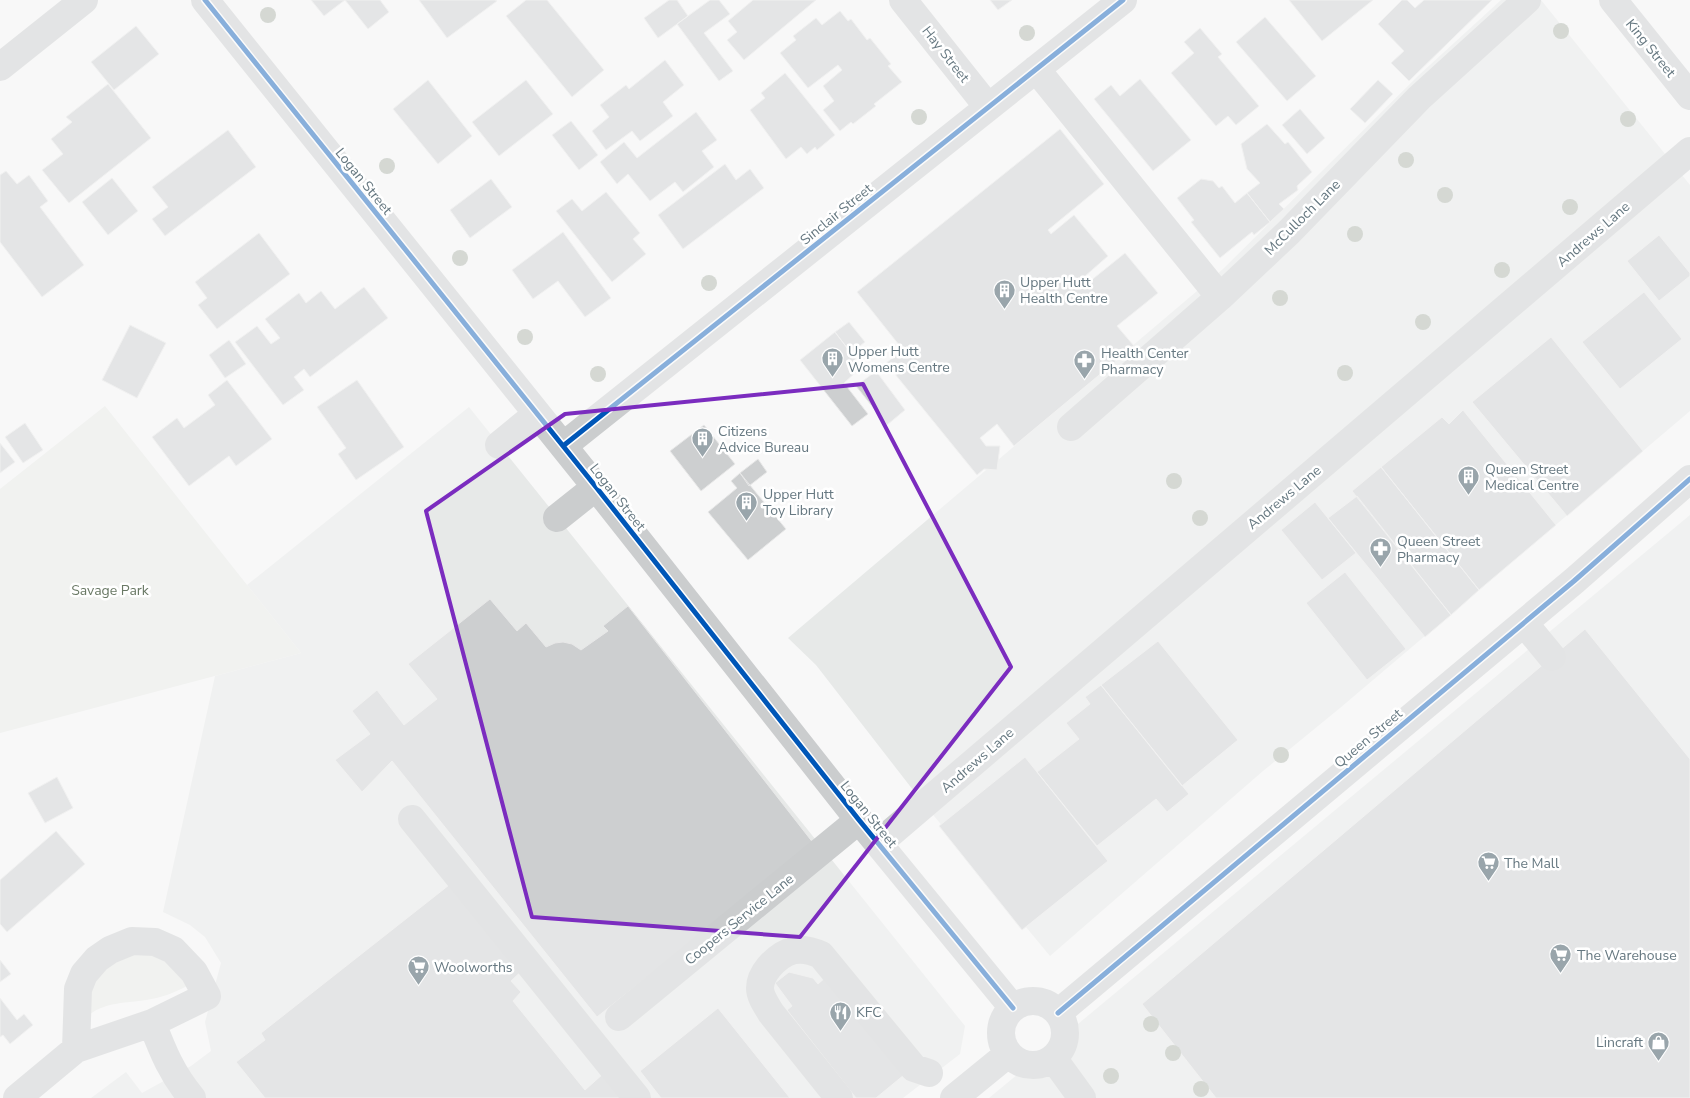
<svg xmlns="http://www.w3.org/2000/svg" width="1690" height="1098" font-family="'Nunito Sans',sans-serif">
  <style>
    .built { fill: #e7e9e8 }
    .green { fill: #e8eae6 }
    .building { fill: #cdcfd0; stroke: #e8e8e8 }
    .lines { fill: none; stroke-linecap: round; stroke-linejoin: round }
    .minor { stroke: #cbcdce; stroke-width: 28 }
    .cycleway-casing { stroke: #fff; stroke-width: 8 }
    .cycleway { stroke: #0057b8; stroke-width: 5 }
    .tree { fill: #aab2a7 }
    .marked { fill: none; stroke: #7b2cbf; stroke-width: 4; stroke-linejoin: round }
    .labels { text-anchor: middle; stroke-width: 5; stroke-linejoin: round; paint-order: stroke }
    .street-label { font-size: 14px; fill: #667881; stroke: #fff }
    .poi-label { font-size: 14px; fill: #667881; stroke: #fff; text-anchor: start }
    .park-label { font-size: 14px; fill: #6a7965; stroke: #fff }
  </style>
  <rect width="100%" height="100%" fill="#f8f8f8"/>
  <path class="built" d="M1501,0h40l149,185v226l-350,297 -77,63 -213,185 -130,-157 -104,-134 -28,-27 435,-369 196,-194z
    M469,407l496,619 -5,28 -57,44h-812l35,-26 16,21 49,-27 20,-15 -6,-29 16,-59 -16,-26 -15,-12 -27,-13 52,-236 86,-23 -54,-68z
    M1690,515v583h-701z"/>
  <path class="green" d="M105,406l196,247 -301,80v-244z
    M133,952c7,1 14,1 21,3 13,4 27,19 33,31 -13,7 -27,12 -41,14 -20,3 -39,2 -56,14l-1,-23 16,-25z"/>
  <path class="building" d="M311,0h69l9,12 -21,17 -23,-29 -21,16z
    M419,0h76l2,1 -50,37z
    M526,0h21l57,70 -32,27 -66,-81z
    M669,0h8l11,16 -30,22 -14,-20z
    M710,0h9l11,14 -26,19 29,38 -14,10 -42,-57z
    M753,0h63l-72,60 -17,-20 10,-8 -9,-11z
    M990,0h22l-14,10z
    M1289,0h84l-51,41z
    M1402,0h5l8,8 9,-8h68l-83,81 -18,-18 13,-12 -26,-27z
    M840,11l8,10 3,-2 16,21 3,-2 21,26 -3,2 14,16 -28,22 2,2 -23,18 -2,-2 -11,9 -17,-21 11,-9 -11,-15 19,-16 -4,-5 -30,23 -28,-35 16,-13 -3,-4 23,-18 6,7z
    M1265,17l51,59 -29,25 -51,-59z
    M136,26l23,28 -45,36 -23,-28z
    M1200,28l22,26 -4,3 41,49 -23,19 -8,-9 -12,10 -45,-53 23,-20 -10,-11z
    M665,60l19,25 -21,17 10,14 -33,25 -8,-10 -26,19 -14,-19 17,-14 -9,-12 26,-20 3,4z
    M785,73l50,62 -18,15 -2,-3 -8,7 -6,-7 -15,12 -36,-49 15,-12 -4,-5z
    M1140,79l51,61 -38,31 -59,-72 17,-14 9,11z
    M428,80l44,56 -34,28 -45,-55z
    M526,80l27,34 -54,42 -27,-34z
    M1378,80l15,14 -28,29 -15,-14z
    M108,84l43,54 -82,65 -27,-33 21,-16 -12,-15 21,-17 -6,-5z
    M1300,109l25,29 -18,16 -25,-29z
    M696,112l21,28 -15,11 12,16 -31,25 -8,-10 -25,19 -22,-27 -11,10 -17,-22 24,-20 13,16z
    M571,121l27,34 -19,15 -27,-35z
    M1267,124l18,20 3,-2 24,30 -15,14 1,4 -19,14 5,5 -14,13 -23,-29 13,-10 -13,-14 -6,-25z
    M1060,129l44,55 -56,46 3,4 23,-19 34,41 -24,21 5,5 36,-29 33,40 -41,33 17,20 -120,100 -17,-22 -17,14 6,8h14l-3,24 -13,-1 -7,6 -91,-112 17,-13 -46,-58z
    M228,130l28,37 -91,69 -13,-17 16,-12 -16,-20z
    M725,164l11,16 14,-11 14,19 -81,61 -25,-34z
    M6,171l11,13 12,-9 19,26 -8,6 44,58 -42,32 -42,-55v-67z
    M112,178l26,33 -30,24 -26,-33z
    M491,179l21,28 -42,31 -20,-28z
    M1201,179l12,2 6,7 3,-2 13,17 12,-10 23,29 -16,13 -2,-3 -32,26 -29,-36 3,-2 -17,-22z
    M606,192l34,41 -7,6 13,15 -34,28 -56,-71 16,-12 10,12z
    M563,232l48,66 -26,19 -27,-36 -25,18 -21,-29z
    M259,233l31,41 -73,55 -19,-24 9,-7 -12,-16z
    M1659,235l31,38v3l-31,25 -32,-40z
    M364,287l24,31 -78,59 -6,-8 -10,8 10,13 -21,15 -48,-63 22,-16 14,18 9,-6 -15,-19 34,-26 7,10 15,-12 14,18z
    M1644,292l38,47 -62,50 -38,-47z
    M849,322l16,20 -14,11 -16,-21z
    M130,325l36,18 -29,55 -35,-18z
    M835,332l22,29 -6,5 5,6 -12,11 24,31 -16,12 -52,-66z
    M1551,337l92,114 -76,65 -95,-114z
    M229,340l17,24 -21,14 -16,-23z
    M876,371l29,39 -18,15 -31,-39z
    M227,380l45,59 -36,27 -7,-10 -40,30 -37,-49 25,-19 7,10 31,-23 -7,-10z
    M357,380l47,67 -48,33 -18,-26 8,-6 -29,-41z
    M1463,410l93,115 -77,65 -98,-123 61,-50 7,7z
    M25,423l18,27 -20,13 -18,-26z
    M704,425l31,39 -34,27 -31,-40z
    M0,443l15,19 -15,11z
    M758,459l9,13 -18,14 -9,-13z
    M1381,467l98,123 -28,25 -99,-124z
    M740,473l46,56 -38,31 -40,-48 29,-24 -6,-7z
    M1357,496l94,119 -26,22 -97,-119z
    M1315,502l41,51 -34,27 -41,-50z
    M1345,572l61,77 -39,31 -61,-77z
    M490,599l27,32 9,-8 20,24 9,-4 8,-1 9,2 9,6 27,-19 -5,-5 25,-20 186,238 -217,173 -205,-256 -30,31 -27,-32 35,-26 -18,-23 25,-21 27,35 33,-26 -29,-35z
    M1585,629l105,130v339h-474l-74,-94z
    M1158,641l80,99 -56,46 -81,-101z
    M1101,685l88,109 -22,18 -11,-13 -59,47 -60,-74 42,-33 -13,-16 24,-19 -5,-7z
    M1025,757l83,104 -86,69 -83,-104z
    M57,777l16,31 -28,15 -17,-30z
    M56,831l29,33 -78,68 -7,-8v-44z
    M449,885l77,82 -15,14 10,11 -8,9 72,89 19,-17 21,25h-360l-29,-36 29,-22 -4,-7z
    M0,960l11,14 -11,8z
    M789,972l24,6 5,6 9,-8 77,99 -28,23h-20l-69,-88 5,-4 -17,-23z
    M0,998l17,22 7,-6 9,11 -23,19 -7,-9 -3,2z
    M718,1008l72,90h-129l-21,-27z"/>
  <g class="lines">
    <path class="minor" d="M205,0l391,487 263,333 154,188
      M903,0l85,107
      M1613,0l77,96
      M0,67l84,-67
      M1036,69l184,228
      M1071,427l149,-130 69,-65 130,-134 108,-98
      M499,445l38,-31
      M563,446l560,-446
      M557,518l39,-31
      M1524,623l28,34
      M412,819l225,279
      M879,843l811,-692
      M1001 1033a32 32 0 1 1 64 0a32 32 0 1 1-64 0Z
      M1058,1013l516,-432 116,-102
      M619,1017l240,-197
      M76,1049l2,-60 6,-15 13,-15 13,-9 22,-9 23,1 18,8 21,22 13,24 -55,27
      M1053,1058l29,40
      M17,1098l59,-49 76,-26c11,29 20,51 40,75
      M839,1098l-68,-85c-4,-7 -11,-16 -11,-25 0,-8 4,-15 9,-21 16,-18 31,-22 52,-12l93,113 15,5
      M954,1098l54,-44"/>
    <defs>
      <path id="cycleway" d="M205,0l391,487 263,333 154,188
        M563,446l560,-446
        M1058,1013l516,-432 116,-102"/>
    </defs>
    <use href="#cycleway" class="cycleway-casing"/>
    <use href="#cycleway" class="cycleway"/>
  </g>
  <g class="tree">
    <circle cx="268" cy="15" r="8"/>
    <circle cx="1561" cy="31" r="8"/>
    <circle cx="1027" cy="33" r="8"/>
    <circle cx="919" cy="117" r="8"/>
    <circle cx="1628" cy="119" r="8"/>
    <circle cx="1406" cy="160" r="8"/>
    <circle cx="387" cy="166" r="8"/>
    <circle cx="1445" cy="195" r="8"/>
    <circle cx="1570" cy="207" r="8"/>
    <circle cx="1355" cy="234" r="8"/>
    <circle cx="460" cy="258" r="8"/>
    <circle cx="1502" cy="270" r="8"/>
    <circle cx="709" cy="283" r="8"/>
    <circle cx="1280" cy="298" r="8"/>
    <circle cx="1423" cy="322" r="8"/>
    <circle cx="525" cy="337" r="8"/>
    <circle cx="1345" cy="373" r="8"/>
    <circle cx="598" cy="374" r="8"/>
    <circle cx="1174" cy="481" r="8"/>
    <circle cx="1200" cy="518" r="8"/>
    <circle cx="1281" cy="755" r="8"/>
    <circle cx="1151" cy="1024" r="8"/>
    <circle cx="1173" cy="1053" r="8"/>
    <circle cx="1111" cy="1076" r="8"/>
    <circle cx="1201" cy="1089" r="8"/>
  </g>
  <path d="M0 0H1690V1098H0ZM863,384l148,283 -211,270 -268,-20 -106,-406 139,-97z" fill="#f8f8f8" fill-opacity=".55" fill-rule="evenodd"/>
  <path class="marked" d="M863,384l148,283 -211,270 -268,-20 -106,-406 139,-97z"/>
  <defs>
    <symbol id="building-pin" viewBox="-11 -11 22 30"><path d="M0 17L-7.5 6A9.5 9.5 0 1 1 7.5 6Z" fill="#99a5ab" stroke="#fff"/><path d="M-4-6H4V6H1V3H-1V6H-4ZM-2.5-4.3h1.7v1.8h-1.7ZM.8-4.3h1.7v1.8H.8ZM-2.5-1h1.7V.8h-1.7ZM.8-1h1.7V.8H.8Z" fill="#fff"/></symbol>
    <symbol id="pharmacy-pin" viewBox="-11 -11 22 30"><path d="M0 17L-7.5 6A9.5 9.5 0 1 1 7.5 6Z" fill="#99a5ab" stroke="#fff"/><path d="M-2-6h4v4h4v4h-4v4h-4v-4h-4v-4h4Z" fill="#fff"/></symbol>
    <symbol id="supermarket-pin" viewBox="-11 -11 22 30"><path d="M0 17L-7.5 6A9.5 9.5 0 1 1 7.5 6Z" fill="#99a5ab" stroke="#fff"/><path d="M-6-5.5h2.5l.6 2H6L4.5 2H-2.5L-4.4-4H-6ZM-1.5 3.2a1.3 1.3 0 1 0 .1 0ZM3 3.2a1.3 1.3 0 1 0 .1 0Z" fill="#fff"/></symbol>
    <symbol id="restaurant-pin" viewBox="-11 -11 22 30"><path d="M0 17L-7.5 6A9.5 9.5 0 1 1 7.5 6Z" fill="#99a5ab" stroke="#fff"/><path d="M-5-6h1v4h1v-4h1v4h1v-4h1v5L-1.5 .5V6h-2V.5L-5-1ZM5-6V6H3V1.5H1.5Q1.5-4 5-6Z" fill="#fff"/></symbol>
    <symbol id="shop-pin" viewBox="-11 -11 22 30"><path d="M0 17L-7.5 6A9.5 9.5 0 1 1 7.5 6Z" fill="#99a5ab" stroke="#fff"/><path d="M-5-2.5h2.3a2.7 3.5 0 0 1 5.4 0H5L5.5 6h-11ZM-1.5-2.5h3a1.5 2.3 0 0 0-3 0Z" fill="#fff"/></symbol>
  </defs>
  <g fill-rule="evenodd">
    <use href="#building-pin" x="992" y="278" width="25" height="34"/>
    <use href="#building-pin" x="820" y="346" width="25" height="34"/>
    <use href="#pharmacy-pin" x="1072" y="348" width="25" height="34"/>
    <use href="#building-pin" x="690" y="426" width="25" height="34"/>
    <use href="#building-pin" x="1456" y="464" width="25" height="34"/>
    <use href="#building-pin" x="734" y="490" width="25" height="34"/>
    <use href="#pharmacy-pin" x="1368" y="536" width="25" height="34"/>
    <use href="#supermarket-pin" x="1476" y="850" width="25" height="34"/>
    <use href="#supermarket-pin" x="1548" y="942" width="25" height="34"/>
    <use href="#supermarket-pin" x="406" y="954" width="25" height="34"/>
    <use href="#restaurant-pin" x="828" y="1000" width="25" height="34"/>
    <use href="#shop-pin" x="1646" y="1030" width="25" height="34"/>
  </g>
  <g class="labels">
    <g class="street-label">
      <text transform="translate(1651 48) rotate(51)" y="5">King Street</text>
      <text transform="translate(946 54) rotate(52)" y="5">Hay Street</text>
      <text transform="translate(364 181) rotate(51)" y="5">Logan Street</text>
      <text transform="translate(836 214) rotate(-39)" y="5">Sinclair Street</text>
      <text transform="translate(1302 217) rotate(-45)" y="5">McCulloch Lane</text>
      <text transform="translate(1593 234) rotate(-41)" y="5">Andrews Lane</text>
      <text transform="translate(618 497) rotate(52)" y="5">Logan Street</text>
      <text transform="translate(1284 497) rotate(-40)" y="5">Andrews Lane</text>
      <text transform="translate(1368 738) rotate(-40)" y="5">Queen Street</text>
      <text transform="translate(977 760) rotate(-41)" y="5">Andrews Lane</text>
      <text transform="translate(869 814) rotate(51)" y="5">Logan Street</text>
      <text transform="translate(739 919) rotate(-39)" y="5">Coopers Service Lane</text>
    </g>
    <g class="poi-label">
      <text x="1020" y="287">Upper Hutt<tspan x="1020" dy="16">Health Centre</tspan></text>
      <text x="848" y="356">Upper Hutt<tspan x="848" dy="16">Womens Centre</tspan></text>
      <text x="1101" y="358">Health Center<tspan x="1101" dy="16">Pharmacy</tspan></text>
      <text x="718" y="436">Citizens<tspan x="718" dy="16">Advice Bureau</tspan></text>
      <text x="1485" y="474">Queen Street<tspan x="1485" dy="16">Medical Centre</tspan></text>
      <text x="763" y="499">Upper Hutt<tspan x="763" dy="16">Toy Library</tspan></text>
      <text x="1397" y="546">Queen Street<tspan x="1397" dy="16">Pharmacy</tspan></text>
      <text x="1504" y="868">The Mall</text>
      <text x="1577" y="960">The Warehouse</text>
      <text x="434" y="972">Woolworths</text>
      <text x="856" y="1017">KFC</text>
      <text x="1643" y="1047" text-anchor="end">Lincraft</text>
    </g>
    <g class="park-label">
      <text x="110" y="595">Savage Park</text>
    </g>
  </g>
</svg>
